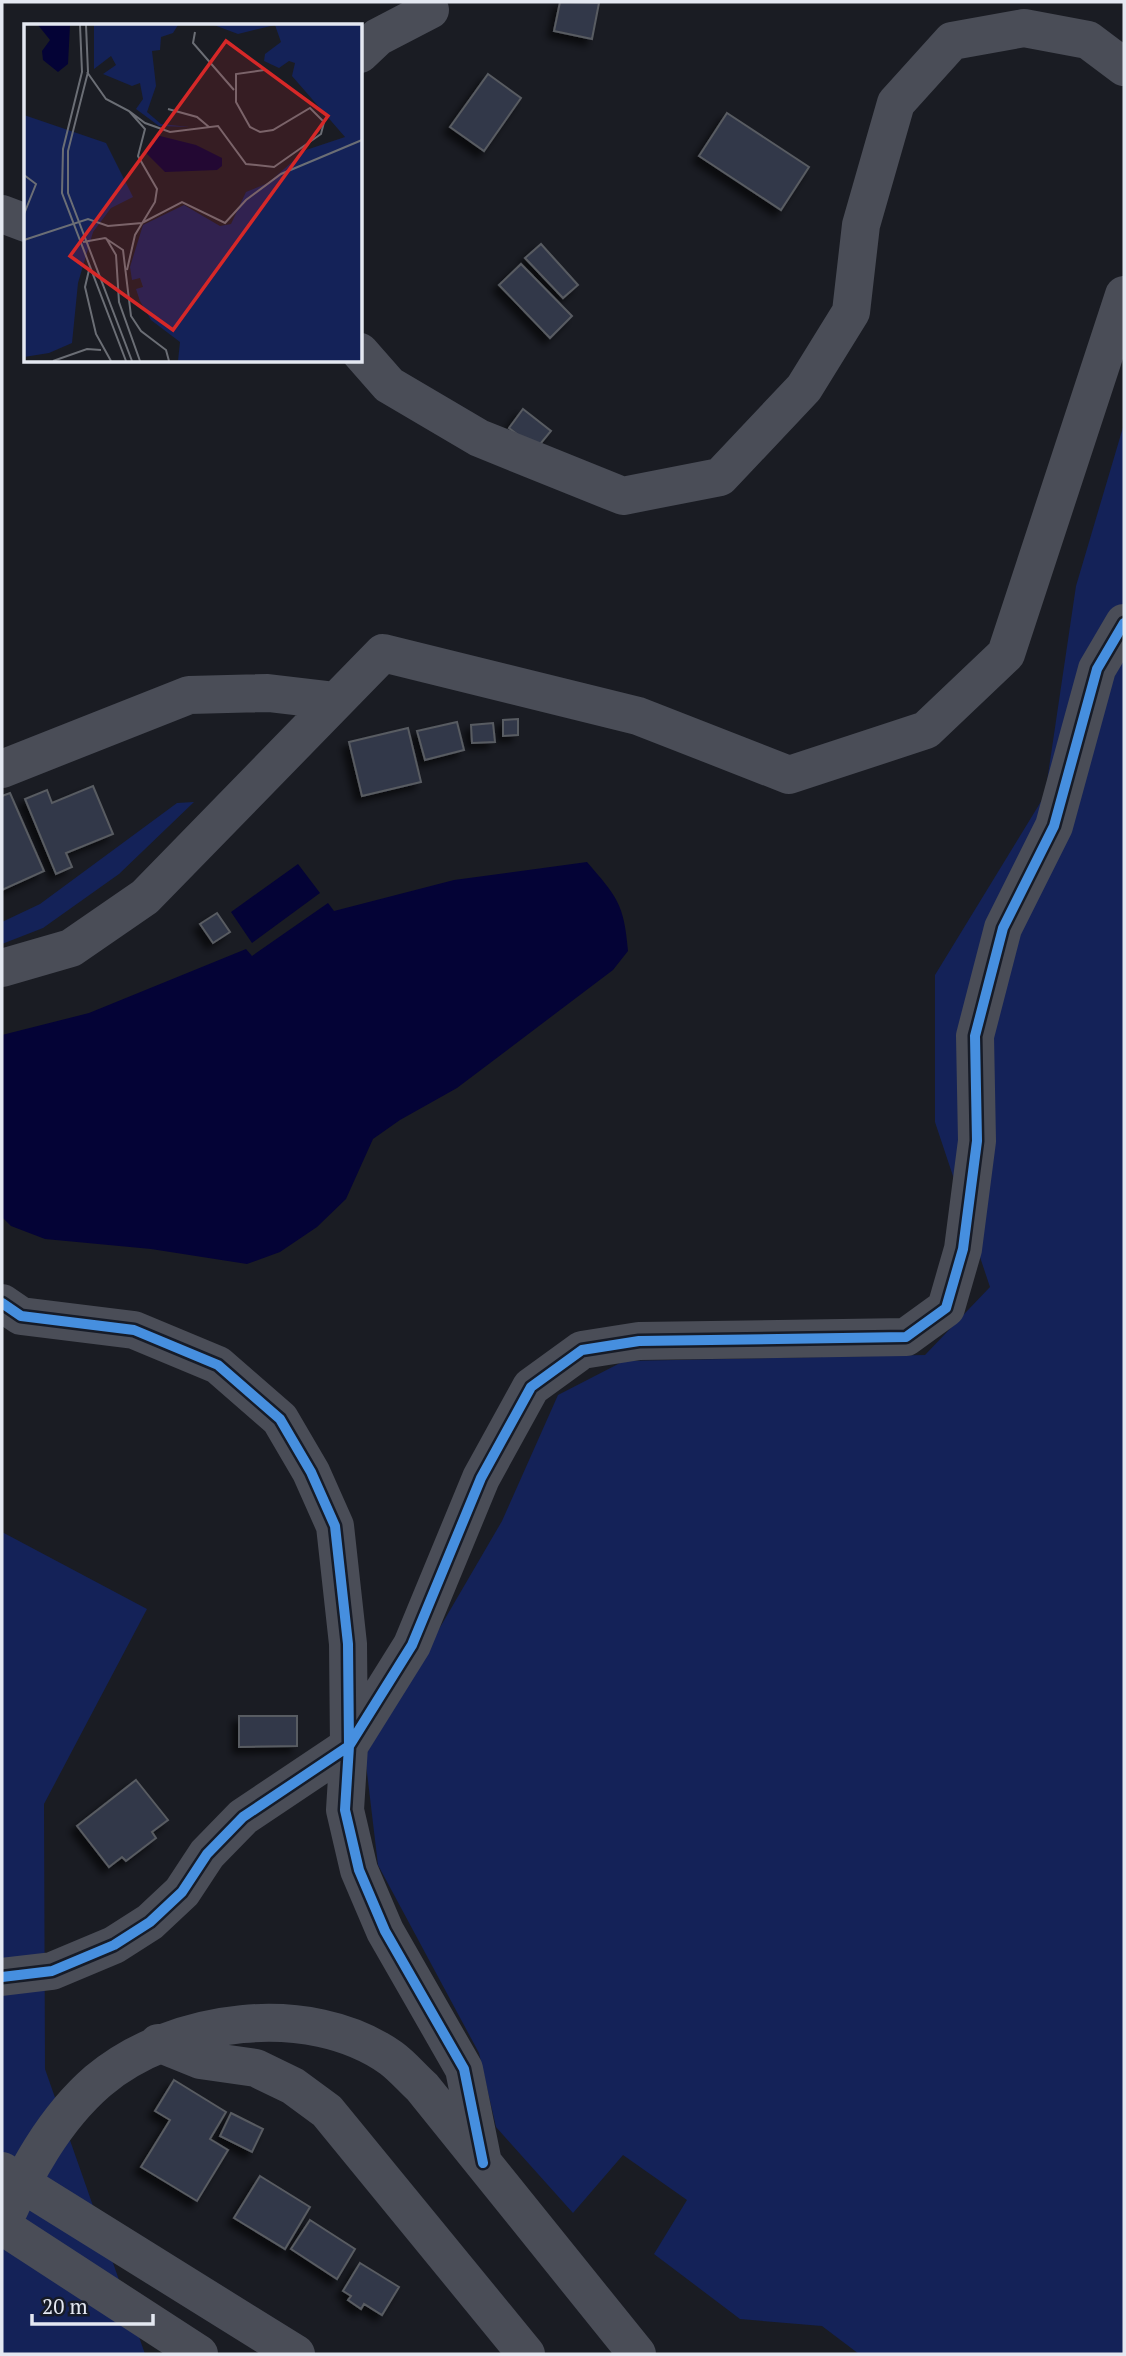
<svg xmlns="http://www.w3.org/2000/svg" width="1126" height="2356" font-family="'PT Serif',serif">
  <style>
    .green { fill: #142258 }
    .water { fill: #040336 }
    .building { fill: #333848; stroke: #595c62; stroke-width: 2; filter: url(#shadow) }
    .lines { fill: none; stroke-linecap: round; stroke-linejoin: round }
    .minor { stroke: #4a4d57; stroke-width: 38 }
    .cycleway-casing { stroke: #161b27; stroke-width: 15 }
    .cycleway { stroke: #468fdf; stroke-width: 10 }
    .inset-road { fill: none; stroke: #6b6e75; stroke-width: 2 }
    .view { fill: #d62828; fill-opacity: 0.15; stroke: #d62828; stroke-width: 3.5 }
    .inset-edge { fill: none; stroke: #e4e8f1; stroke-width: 3.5 }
  </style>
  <defs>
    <filter id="shadow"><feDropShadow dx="-6" dy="6" stdDeviation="3.5" flood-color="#0009"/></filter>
  </defs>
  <rect width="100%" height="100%" fill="#1a1c23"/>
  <path class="green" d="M1124,424v1930h-265l-37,-28 -82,-7 -86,-65 33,-54 -64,-45 -50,58 -77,-86 -17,-74 -101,-188 -13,-109 137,-235 56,-126 66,-34 301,-6 65,-68 -55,-165v-147l110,-180 31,-209z
    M194,802l-75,72 -76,54 -41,16v-22l38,-18 137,-101z
    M2,1532l145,77 -103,195 1,265 100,285h-143z"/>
  <path class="water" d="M587,862c30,35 37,41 41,89l-15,19 -156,118 -57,32 -27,19 -27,60 -29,28 -37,25 -33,12 -96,-15 -106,-10 -34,-13 -9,-9v-182l87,-22 157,-64 6,7 76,-53 6,8 120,-31z
    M298,864l22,29 -68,50 -21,-31z"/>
  <path class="building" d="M560,2l39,1 -7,36 -38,-8z
    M488,74l33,24 -37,53 -34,-24z
    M727,113l82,54 -28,43 -82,-54z
    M541,244l37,41 -15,13 -38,-40z
    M521,264l51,52 -22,22 -51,-53z
    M523,409l28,22 -15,18 -27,-21z
    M518,719v16l-15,1v-16z
    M457,722l7,28 -39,10 -8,-29z
    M493,723l2,19 -23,1 -1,-18z
    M408,728l13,54 -59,14 -13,-54z
    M93,786l20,48 -47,19 6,14 -16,7 -31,-75 22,-9 5,13z
    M10,793l34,78 -42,19v-94z
    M217,913l13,19 -17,11 -13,-19z
    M239,1716h58v30l-58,1z
    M136,1780l32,40 -16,12 4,6 -30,23 -4,-4 -13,10 -32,-41z
    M174,2080l52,32 -16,27 18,11 -31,51 -56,-34 29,-47 -15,-9z
    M231,2113l32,16 -11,23 -32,-16z
    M260,2176l50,31 -25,42 -51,-31z
    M310,2220l45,29 -18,30 -46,-30z
    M360,2263l39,24 -17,28 -18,-11 -3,5 -13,-9 3,-4 -8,-5z"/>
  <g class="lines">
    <path class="minor" d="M360,54l18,-17 52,-27
      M2,214l24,9
      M360,352l29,33 90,53 144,58 97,-19 84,-89 47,-76 10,-87 35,-122 56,-62 72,-13 64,12 36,27
      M2,769l187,-74 79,-2 68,8
      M2,968l69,-20 74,-51 238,-244 255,63 151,59 137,-45 80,-76 118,-359
      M2,1303l19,13 113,14 84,35 62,54 31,53 24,54 13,118 1,102 -4,64 14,60 26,61 79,138 19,94
      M2,1977l50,-6 62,-26 36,-23 32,-30 25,-38 36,-37 106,-71 63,-101 69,-167 50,-91 51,-37 57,-9 267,-4 40,-29 17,-59 14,-108 -2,-105 28,-108 51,-102 43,-157 27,-46
      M158,2043l42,17 56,8 37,18 34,25 199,243
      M2,2171l294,183
      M2,2225c23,-52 52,-106 96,-144 75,-63 211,-81 293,-23 11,8 21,20 31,29l215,267
      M2,2226l197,128"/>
    <defs>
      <path id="cycleway" d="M2,1303l19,13 113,14 84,35 62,54 31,53 24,54 13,118 1,102 -4,64 14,60 26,61 79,138 19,94
        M2,1977l50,-6 62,-26 36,-23 32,-30 25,-38 36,-37 106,-71 63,-101 69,-167 50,-91 51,-37 57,-9 267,-4 40,-29 17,-59 14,-108 -2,-105 28,-108 51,-102 43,-157 27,-46"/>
    </defs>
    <use href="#cycleway" class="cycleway-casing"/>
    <use href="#cycleway" class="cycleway"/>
  </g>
  <g transform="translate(24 24)">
    <rect width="338" height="338" fill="#1a1c23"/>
    <path d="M70,1h84l-5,8 -12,4 -1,13 -8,1 4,35 -9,26 14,12 29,3 -31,-1 -23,-17 7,-10 -3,-16 -8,3 -29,-12 13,-9 -5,-9 -17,13zM190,1h148v336h-184l2,-19 -29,-22 -11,-19 -4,-12 7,-2 -3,-9 -8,2 -2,-13 13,-42 41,-20 36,21 11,-2 15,-32 22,-9 38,-33 39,-13 -53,-61 3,-13 -6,-2 -10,7 -15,-7 1,-7 16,-12 -6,-17 -37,9zM0,91l82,28 27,54 -22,11 -18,24 -15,51 -6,60 -23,10 -25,4z" fill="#142258"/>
    <path d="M14,1h32l-2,39 -10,8 -15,-12 -1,-9 8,-11zM132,111l40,10 26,13v8l-5,4 -52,2 -19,-19z" fill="#040336"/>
    <path class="inset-road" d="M56,1l2,47 -19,77 -1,44 64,168M62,1l2,47 -20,79v42l64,168M171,8l-2,11 41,47M63,48l19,27 23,12 16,18 -7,27 19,33 -2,13 -20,33 -8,35M144,85l29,8 12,10M105,87l16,12 25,9 48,-6 28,38 28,3 47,-33 3,-12 -14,-14 -37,22 -13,2 -10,-5 -14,-25v-28l28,-4M0,151l12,9 -12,30M82,214l10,17 3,47 21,59M0,216l64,-21 20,7 34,-3 40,-21 43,21 21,-23 35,-26 81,-34M59,218l22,-4 18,12 8,66 10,15 25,19 3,11M65,246l-4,17 11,47 15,27M29,337l34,-12 14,1"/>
    <path class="view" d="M202,17l102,75 -155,214 -103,-74z"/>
    <rect width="338" height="338" class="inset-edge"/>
  </g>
  <rect width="1126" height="2356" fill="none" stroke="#e4e8f1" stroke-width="7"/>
  <path d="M32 2314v10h121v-10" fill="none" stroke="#e4e8f1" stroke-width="3.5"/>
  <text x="42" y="2314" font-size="21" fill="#e4e8f1" stroke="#161b27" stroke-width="5" paint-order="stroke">20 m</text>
</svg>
